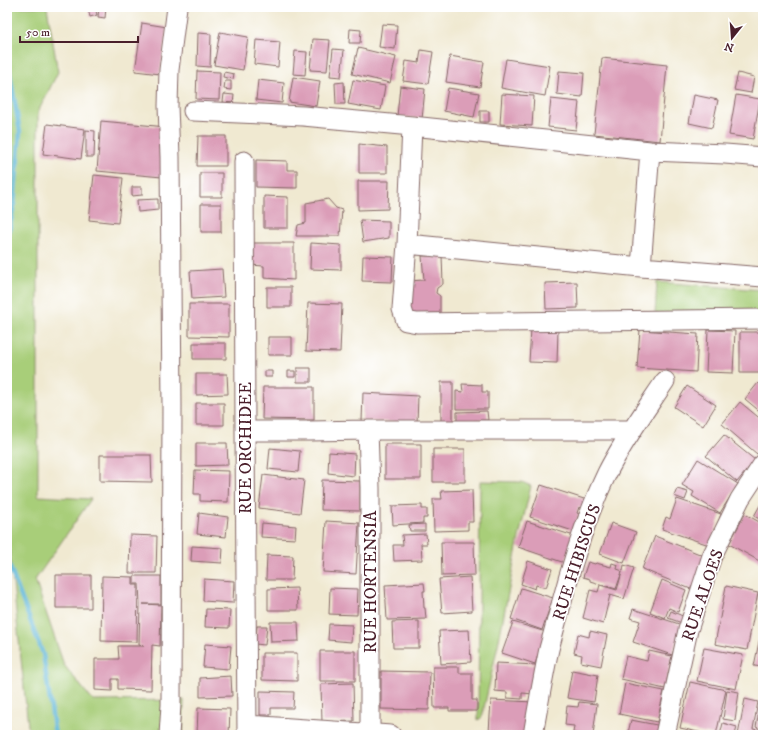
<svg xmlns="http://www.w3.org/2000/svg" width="770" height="742" font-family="'IM FELL DW Pica',serif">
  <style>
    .green { fill: #a8ce79; stroke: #797652 }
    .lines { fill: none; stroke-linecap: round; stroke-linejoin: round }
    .stream { stroke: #59b3d6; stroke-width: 4.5 }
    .building { fill: #db9db8 }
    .street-casing { stroke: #846665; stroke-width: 21 }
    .street { stroke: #fff; stroke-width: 19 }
    .labels { text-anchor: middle; stroke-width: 3.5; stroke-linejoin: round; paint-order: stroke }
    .street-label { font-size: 17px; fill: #4a1f2b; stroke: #fff }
  </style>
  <rect width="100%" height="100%" fill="#fff"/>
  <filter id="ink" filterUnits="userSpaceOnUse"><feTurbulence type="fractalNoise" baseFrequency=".025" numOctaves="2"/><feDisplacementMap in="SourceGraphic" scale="8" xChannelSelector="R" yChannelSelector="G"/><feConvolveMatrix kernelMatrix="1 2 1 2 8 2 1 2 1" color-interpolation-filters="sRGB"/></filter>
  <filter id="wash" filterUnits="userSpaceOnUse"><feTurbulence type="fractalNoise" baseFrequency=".012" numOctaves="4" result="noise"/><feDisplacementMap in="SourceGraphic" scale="16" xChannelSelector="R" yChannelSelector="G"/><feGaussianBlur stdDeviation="0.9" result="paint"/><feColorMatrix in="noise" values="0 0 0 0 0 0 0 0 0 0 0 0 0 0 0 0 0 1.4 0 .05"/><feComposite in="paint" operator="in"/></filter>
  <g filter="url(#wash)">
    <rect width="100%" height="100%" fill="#f0e9d1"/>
    <path class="green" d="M7,7h40l11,65 -20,40v384l53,3 -56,81 29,85 29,36 91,-1 -1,35h-154l-22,-208z
      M657,282l106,8v23l-108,1z
      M480,481l42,1 9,4 -12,51 -20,103 -17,77 -4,3z"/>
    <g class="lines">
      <path class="stream" d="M7,58l13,74 -6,73 -7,36
        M7,560l36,94 12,81"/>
    </g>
    <g id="blocks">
      <path class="building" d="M91,7h4l2,8 -7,2 -2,-9z
        M99,7h7l-1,11 -7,-1z
        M142,23l25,4 -7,47 -25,-3z
        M382,24l15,1 -2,24 -16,-2z
        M350,29l11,1 -1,13h-11z
        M220,32l28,5 -5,33 -29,-5z
        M198,33l13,1 -1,33 -13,-1z
        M313,39l17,1 -3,31 -17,-1z
        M256,40l24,2 -2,25 -24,-3z
        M358,48l38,9 -6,26 -38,-9z
        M333,49l11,1 -3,27 -11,-1z
        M421,50l12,2 -5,32 -25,-3 3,-20 13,2z
        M295,51l12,1 -2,23 -12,-1z
        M450,56l34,6 -4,25 -34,-5z
        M602,58l65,7 -7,76 -66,-7z
        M506,59l44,7 -5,30 -44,-8z
        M197,71l23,1 -1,28 -23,-1z
        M559,71l25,2 -2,24 -25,-3z
        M224,72l10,2 -1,5 -10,-2z
        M738,73l16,4 -3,16 -17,-3z
        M293,77l27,4 -4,25 -27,-4z
        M258,80l26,3 -2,20 -26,-3z
        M353,80l32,6 -4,24 -33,-6z
        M225,81h6v9l-7,-1z
        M344,82l1,22h-9l-1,-21z
        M400,86l25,3 -3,30 -25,-3z
        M448,88l31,5 -5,24 -30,-6z
        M224,94l10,1 -1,9 -10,-2z
        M502,94l32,2 -2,30 -32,-2z
        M694,95l24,5 -6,28 -23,-5z
        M736,95l24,4 -7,40 -24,-4z
        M551,99l28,3 -3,28 -28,-3z
        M480,111h9v11h-9z
        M101,121l66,6 -5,50 -65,-6z
        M47,124l38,5 -4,30 -38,-5z
        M86,130l9,1 -1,26h-8z
        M198,136h28v30h-29z
        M359,144l28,3v26h-28z
        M256,160l31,1v9h10v18l-41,-1z
        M200,173h22v24h-22z
        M94,175l29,3 -5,45 -29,-3z
        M358,181h31l-1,28 -30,1z
        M132,187h10v8l-10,1z
        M264,196l24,1v31h-24z
        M158,199v11l-20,2 -1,-12z
        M328,199l8,9 6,2 -2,26h-44l2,-11 8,-2v-20z
        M201,204h20v28h-20z
        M360,220l29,1v17l-26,4z
        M251,243h43v37l-30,-2v-12l-14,-1z
        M311,243l30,2v25l-31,-1z
        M363,256l30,1 -1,25 -30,-1z
        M422,256h20l1,28 -6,4 -1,5 4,3v17l-33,1 2,-33 15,-1z
        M222,269l2,28 -32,2 -2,-28z
        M577,282l1,26 -32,1 -1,-26z
        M267,287h24v20h-24z
        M308,303l34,1 -2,48 -34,-1z
        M189,304h40v33l-40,-1z
        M531,329l27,1 -1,33 -28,-1z
        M640,330l58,4 -2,38 -59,-4z
        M708,330l27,1 -2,42 -27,-1z
        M740,332h23v41h-23z
        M268,337h24v18h-24z
        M193,343h33v16h-33z
        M297,368h14v14h-14z
        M265,371h7v6h-7z
        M288,371h7v6h-7z
        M196,374h31l1,20 -32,1z
        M441,382h12v42h-12z
        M758,383l5,4v27l-18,-15z
        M462,384l20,1v7h6v17h-32v-18l7,1z
        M687,386l29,19 -13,21 -29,-19z
        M263,387h51v33l-52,-1z
        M363,393l55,3 -1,27 -55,-2z
        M740,402l23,19v26l-6,7 -35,-30z
        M196,403h28v22h-28z
        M487,411l1,9 -31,1v-9z
        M724,435l31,25 -18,22 -31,-26z
        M196,443h31l1,22 -32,1z
        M385,444h36v35h-36z
        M270,448l30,3 -2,21 -30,-3z
        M433,449h32v33h-32z
        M329,452l26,2 -1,22 -26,-3z
        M100,455h51l1,27 -52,-1z
        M698,459l40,25 -18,29 -28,-17 2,-4 -12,-7z
        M195,470l34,1 -1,31 -28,-1v-7h-6z
        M263,475l41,5 -4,33 -41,-5z
        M322,480l38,1v30l-39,-1z
        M541,485l46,15 -3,9 -5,-2 -2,6 2,1 -6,17 -43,-14z
        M677,489l11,3 -3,8 -11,-4z
        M472,490l1,32h-5v8l-34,1 -1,-32h9l-1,-8z
        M677,499l44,15 -8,23 -1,9 -50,-17 4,-12 4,2z
        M763,500v21l-9,-5z
        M422,505v4h5v9h-4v5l-30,2 -1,-19z
        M199,513l29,4 -2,20 -29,-3z
        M745,514l18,10v39l-34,-19z
        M326,521l33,2 -3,51 -33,-2z
        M527,521l47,15 -9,27 -47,-16z
        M262,523l34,3 -1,13 -34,-2z
        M611,523l25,9 -12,31 -24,-9z
        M425,524v7h-15l-1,-6z
        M426,534l1,10h-6l1,16 -28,1 -1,-16h10l-1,-10z
        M130,535l27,1 -1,37h-27z
        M655,536l52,21 -14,33 -51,-21z
        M441,542h33l1,33 -33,1z
        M192,546l31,2 -1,15 -31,-2z
        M267,555l26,1 -1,24h-26z
        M528,561l24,8 -6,19 -10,-3 -1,4 -14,-5z
        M588,562l7,2 1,-1 15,4 1,-4 6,2 -1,4 6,2 1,-6 10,3 -10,31 -14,-4 -7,29 -20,-6 7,-28 8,2 2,-7 17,5 5,-18 -6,17 -26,-8v-2l-7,-2z
        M56,575h35v33h-35z
        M102,576l31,1v8h5l-1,57 -36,-1z
        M134,576h27v28h-18l18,1 -1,41 -8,-1 -1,45 -33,-1v-10h-6v12l-17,-1v-31h24l-1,-13h26l-5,-1 1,-41 -1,-20h-5z
        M470,577l2,34 -30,2 -3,-34z
        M204,579l30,2 -1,22 -30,-2z
        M662,580l24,10 -8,22 -9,-4 -4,10 -15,-6z
        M424,583l1,8h-2l1,17h1l1,11 -39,1 -2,-35z
        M726,586l32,7 -11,57 -32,-6z
        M297,588l1,22h-30v-21z
        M330,588l28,1 -1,26 -28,-1z
        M521,588l32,10 -11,32 -31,-11z
        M206,609l24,1 -1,18 -24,-1z
        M633,609l49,16 -10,30 -39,-13 7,-21 -10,-3z
        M671,611l14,6 -3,6 -14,-5z
        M419,621v27h-26l-1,-26z
        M270,622h28l1,19 -28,1z
        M513,622l33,10 -11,32 -33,-11z
        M329,624l23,1 -1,17 -23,-2z
        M257,626h10l-2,19 -10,-1z
        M469,630l2,32 -30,2 -2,-33z
        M590,631l17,4 -6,31 -20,-4 1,-7 -8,-2 4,-19 11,3z
        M760,637h3v30l-9,-1z
        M205,644l26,2 -2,23 -26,-2z
        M704,648l39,7 -7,34 -39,-8z
        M320,651h35v30h-35z
        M649,651l23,5 -7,33 -44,-10 5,-23 21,5z
        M262,653h35v28l-35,-1z
        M496,663l40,2 -2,29 -12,-1v6l-15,-1v-6l-12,-1z
        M433,667h26v6h13v27h5v11h-28v-3h-15z
        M572,670l26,5 -4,27 -27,-4z
        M381,671l49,1 -1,38 -48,-1z
        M231,676l1,20 -32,1v-19z
        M690,682l36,8 -10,45h-4l-32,-7z
        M353,683l1,38 -32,1 -1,-38z
        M625,683l39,8 -7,31 -38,-8z
        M727,690l12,2 -4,29 -12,-2z
        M260,691l34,1 -1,16h-22v7h-11z
        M745,699l13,3 -5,27 6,1 -1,5h-20z
        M491,700l43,2 -2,33 -43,-3z
        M761,700l2,1v34l-3,-1 1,-5 -5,-2z
        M579,702l18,2 -4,31 -20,-2 1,-7 -9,-1 2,-19 11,1z
        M198,708l32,1 -1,26h-32z
        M631,720l31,6 -2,9h-25l-7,-2z
        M723,723l14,4 -2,8h-15z"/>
    </g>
  </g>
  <g filter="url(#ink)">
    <use href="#blocks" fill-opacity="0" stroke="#846665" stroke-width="1"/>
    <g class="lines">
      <defs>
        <path id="street" d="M193,111l110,5 109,10 238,25 75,3 38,3
          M412,126l-5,118 -5,65 4,12 11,2 346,-4
          M244,161l1,270 2,304
          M407,244l234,23 122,10
          M641,267l9,-116
          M368,430l2,58v247
          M245,431h64l59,-1h263
          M247,725l144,10
          M169,735l2,-30 1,-299 -2,-249 -2,-51 1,-36 8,-63
          M533,735c5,-29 10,-58 16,-86 4,-15 8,-30 12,-44 12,-46 26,-90 46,-132 16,-32 38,-62 58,-92
          M665,735l23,-105 24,-74 28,-57 23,-35"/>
      </defs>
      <use href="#street" class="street-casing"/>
      <use href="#street" class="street"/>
    </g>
  </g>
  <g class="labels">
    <g class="street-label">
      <text transform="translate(245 448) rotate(-90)" y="6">RUE ORCHIDEE</text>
      <text transform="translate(576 562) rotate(-72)" y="6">RUE HIBISCUS</text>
      <text transform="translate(370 582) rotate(-90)" y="6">RUE HORTENSIA</text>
      <text transform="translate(702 595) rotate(-71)" y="6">RUE ALOES</text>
    </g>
  </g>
  <rect width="770" height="742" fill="none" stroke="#fff" stroke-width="24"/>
  <g transform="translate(732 38) rotate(197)" stroke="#ffffff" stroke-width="3" paint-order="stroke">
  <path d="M0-3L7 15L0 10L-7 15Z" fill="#4a1f2b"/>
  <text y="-6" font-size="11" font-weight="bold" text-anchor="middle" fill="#4a1f2b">N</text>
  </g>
  <path d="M20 36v6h118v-6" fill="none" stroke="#4a1f2b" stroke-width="2"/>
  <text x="26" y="36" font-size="12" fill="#4a1f2b" stroke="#ffffff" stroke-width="3" paint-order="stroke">50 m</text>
</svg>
